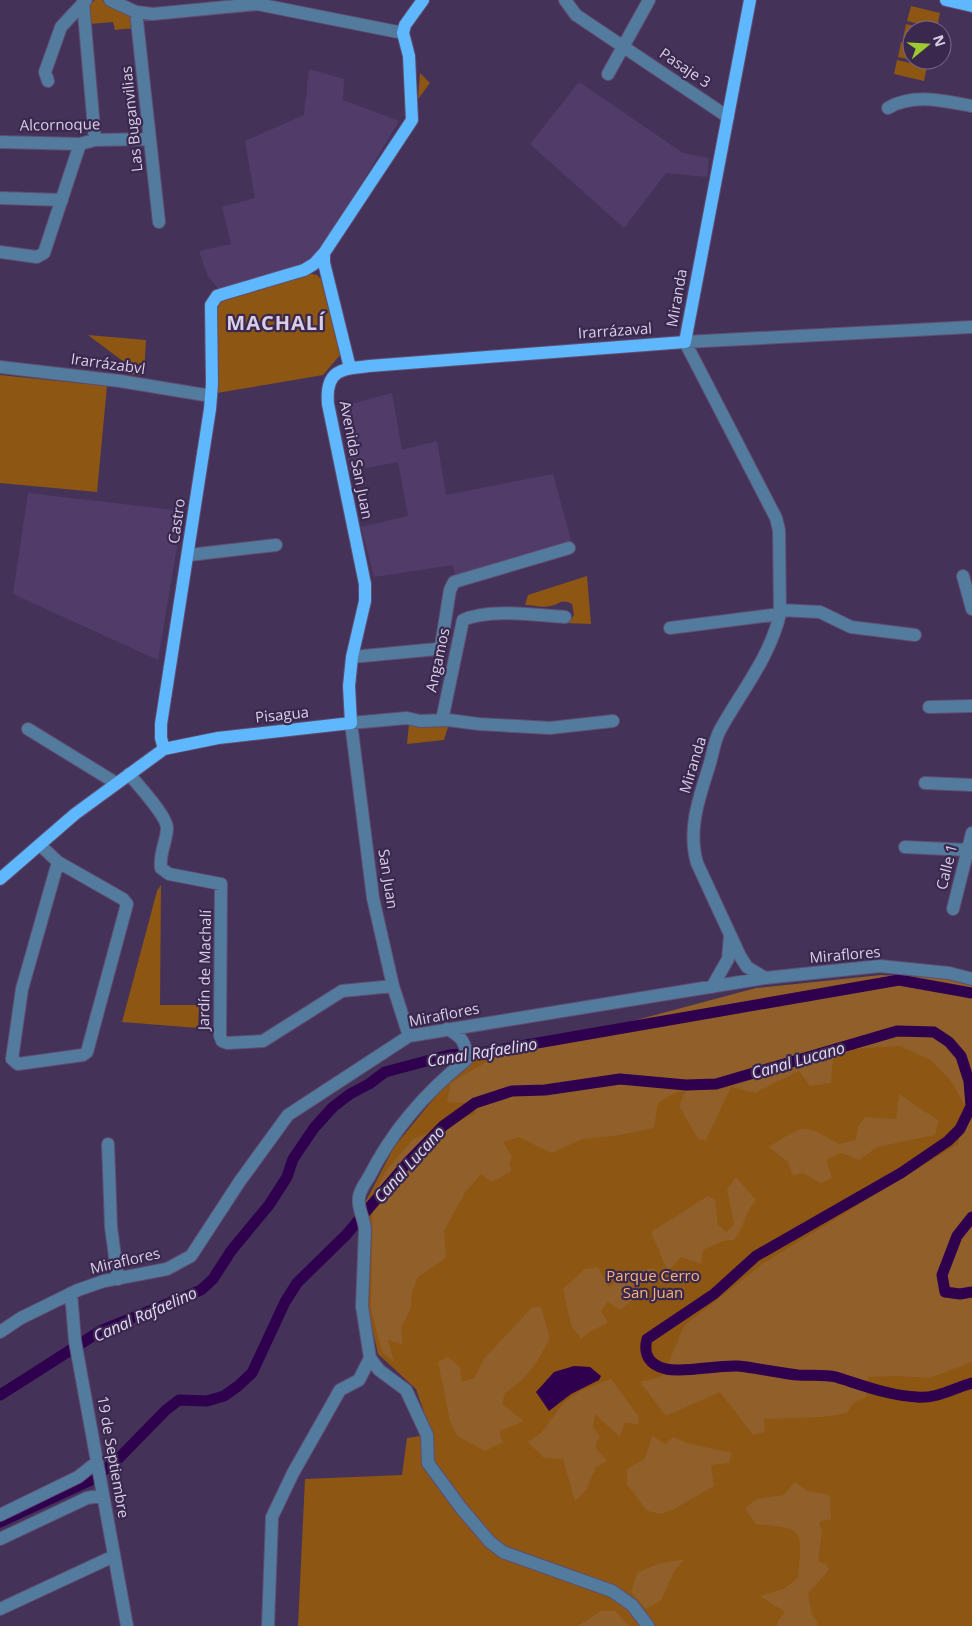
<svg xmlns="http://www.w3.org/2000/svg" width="972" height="1626" font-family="'Open Sans',sans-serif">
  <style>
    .built { fill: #513c69 }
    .green { fill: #8d5613 }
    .forest { fill: #915f2a }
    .water { fill: #2e004e }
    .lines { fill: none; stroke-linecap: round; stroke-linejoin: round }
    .canal { stroke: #2e004e; stroke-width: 11 }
    .minor-casing { stroke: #5f4e72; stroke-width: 14 }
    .major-casing { stroke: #5f4e72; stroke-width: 14 }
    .minor { stroke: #527b9e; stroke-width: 12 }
    .major { stroke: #5fb7fe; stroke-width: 12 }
    .labels { text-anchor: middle; stroke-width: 4.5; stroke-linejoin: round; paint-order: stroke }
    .street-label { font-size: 15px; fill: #d8cee6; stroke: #3a284e }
    .park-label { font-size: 15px; fill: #f6b473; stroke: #3a284e }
    .water-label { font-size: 16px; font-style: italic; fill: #e5d9f4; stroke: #3a284e }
    .district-label { font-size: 20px; font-weight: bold; letter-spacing: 1px; fill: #d8cee6; stroke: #3a284e }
  </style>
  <rect width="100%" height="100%" fill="#453259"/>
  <path class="built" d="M309,69l35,10 -1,21 56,21 -82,136 -5,4 -93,29 -11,-14 -9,-25 32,-7 -9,-37 33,-9 -10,-57 59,-26z
    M579,82l104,71 26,5 -2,19 -41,-4 -42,55 -94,-84z
    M392,393l10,57 35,-9 9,54 107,-21 19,70 -117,31 -2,-10 -79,12 -13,-50 47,-11 -10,-54 -48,9 -10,-64z
    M28,493l155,18 -25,149 -145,-66z"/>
  <path class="green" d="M95,0h7l28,14 5,14 -20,2 -2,-8 -24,2v-19z
    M911,6l29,7 -3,15 -30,-7z
    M906,24l26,6h-20v10l-9,-2z
    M901,42l11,3v15l-14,-3z
    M897,60l30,7 -3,14 -30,-7z
    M420,73l10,10 -12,16z
    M307,273l10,2 4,4 20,75 -18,21 -106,18v-90l3,-3z
    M88,335l58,5 -2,36 -15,-2 -5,-12z
    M0,375l107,11 -10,106 -97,-9z
    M587,576l4,48 -26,-1 6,-3 3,-5 -2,-11c-12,-6 -12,1 -22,2 -8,2 -17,-1 -25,-1l3,-10z
    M409,724l9,3h30l-4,13 -37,4z
    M161,885l-1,120h39l-1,23 -76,-6 35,-131z
    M899,980l73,13v633h-674l7,-147 97,-4 5,-37 20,-3v-14l-11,-32 -38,-35 -10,-44 2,-85 -4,-24 28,-54 55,-67 31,-27z"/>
  <path class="forest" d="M881,975l65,3 26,7v377l-42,16 -33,-2 -29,1 -2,20 -13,6 -6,10 -24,4 -59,2 1,13 -12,3 -33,-43 -54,24 -26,-34 23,-6 21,-50 78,-62 196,-120 7,-39 -14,-24 -20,-21 -32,-14 -44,3 -22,10 -2,24 -21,3 -11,-15 -44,22 -24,-6 -25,53 -8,-1 -19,-33 6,-14 -6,-1 -21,12 -4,25 -40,8 -31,3 -32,14 -32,-16 -16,5 9,15 -3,8 3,6 -20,11 -11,-8 -15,17 -22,40 2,27 -28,19 -7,19v12l-10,20 2,17 -15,-5 6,22 -12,-10 -11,-43 2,-113 13,-25 27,-32 63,-26 -9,-10 -20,-1 4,-19 40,-24 265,-71z
    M899,1094l40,27 -4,14 -58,12 -18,13 -18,-7 -15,7 6,18 -11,5 -19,-10 -9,3 -5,-14 -19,-15c36,-23 33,-24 70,-3l17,-4 2,-13 7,-10 31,2z
    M736,1177l20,23c-11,13 -12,27 -22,40l-11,1 -20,9 -2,14 -20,-7 -13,15 -17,-40 57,-36 7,3 3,26 8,7 8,-7 -7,-36z
    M598,1267l10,19 5,-1 4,-10 38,-7 -1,11 -22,8 3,11 -15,12 -12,-8 -7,9 7,12 -19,9 -8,7 -10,-14 -8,-36 22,-20z
    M541,1307l9,31c-13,25 -21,39 -45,55l-3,11 22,17 -25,10 4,11 -18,9 -28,-15 -7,-15 -12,-59 10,-5 12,10 2,15 12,-4 10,-19 47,-51z
    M611,1379l28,38 -1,8 -13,-3 -5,15 -25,-23 -2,13 7,9 -5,11 12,14 -11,6 -10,23 -11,11 -12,-42 -19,-1 -16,-16 14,-10 22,-30 16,-11z
    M652,1436l14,8 7,-7 14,6 45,10 -3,10 -18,2 3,21 -40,23 -12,5 -15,-3 -20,-27v-15l18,-10z
    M795,1482l12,9 23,4 1,24 -12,3 3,10 -4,29 8,3 3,6 -21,23 3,19 6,10v4h-40l1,-5 7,-9 -25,-16 23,-7 15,-11c4,-49 8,-49 -42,-54l-11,-16 12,-9 27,-4z
    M684,1559l-10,13 -13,28 -15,9 -15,-17 6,-19 20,-9z
    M601,1611h14l14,15h-51z"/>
  <path class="water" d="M574,1366l16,1 11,9 -2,4 -28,14 -22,17 -13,-19 18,-20z"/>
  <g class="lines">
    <path class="canal" d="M972,1217l-15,19 -15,39 3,17 15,2 12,-2
      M0,1395l102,-65 99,-40 12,-11 18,-28 38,-46 18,-28 6,-18 21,-31 19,-21 17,-13 19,-10 16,-12 64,-17 31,-2 419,-73 73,13
      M0,1522l91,-42 25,-19 50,-51 13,-10 28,1 17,-5 14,-10 14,-13 33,-71 12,-19 49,-48 62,-73 35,-36 32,-23 37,-12 33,-1 75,-11 66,6 30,-1 181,-53 37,1 15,10 12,14 8,25 2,25 -11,23 -12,12 -47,32 -145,83 -42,38 -67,45c-4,15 2,26 19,30 20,4 49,-4 72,-3 20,2 40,7 60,9 13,1 25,-1 38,2 26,8 54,19 81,20 19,2 37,-9 55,-14"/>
    <defs>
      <path id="minor" d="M110,0l26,12 17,2 104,-10 146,29
        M565,0l11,15 152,102
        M83,2l12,138
        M136,12l23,210
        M608,74l41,-74
        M48,81l-3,-9 16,-45 25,-27
        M888,108c26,-15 55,-7 84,-2
        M0,142l80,2 15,-4 55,-1
        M0,198l62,2
        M0,252l37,5 7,-4 36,-109
        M0,367l120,14 91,15
        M189,555l87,-10
        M963,576l9,33
        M780,610l40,2 31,15 64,8
        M670,628l110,-14
        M352,657l85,-8 4,-3 9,-56 4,-8 115,-34
        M929,707l43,-1
        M442,720l21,-100c26,-12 73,-5 102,-3
        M28,729l88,54
        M129,774c9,11 39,43 38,55 -1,14 -8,25 -6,39l8,6 52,10 -1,152 2,5 5,2 36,-2 79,-50 51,-5
        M925,783l47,2
        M40,845l18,17 65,37 4,5 -40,148 -4,3 -65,9 -6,-5 10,-70 36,-127
        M905,847l63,3
        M953,909l19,-76
        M765,978l-18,-11 -7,-11 -43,-93c-10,-35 3,-67 13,-100 3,-11 5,-24 10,-33 21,-38 50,-73 60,-116l-1,-84 -3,-12 -91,-176 287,-15
        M712,987l16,-28 2,-23
        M447,1029c15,7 20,15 19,31 -40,32 -74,71 -97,117 -4,6 -9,13 -10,20 -2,12 6,22 6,34l-3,75 8,52 9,12 27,20 21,45 1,28 33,45 29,34 13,10 109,39 20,14 16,21
        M409,1036l-16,-50 -20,-88 -22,-175 56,-5 13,3 28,-1 31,4 71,4 63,-7
        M108,1144l3,83 7,52
        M71,1293l4,48 52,285
        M0,1332l21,-14 57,-28 26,-9 63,-12 24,-13 49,-75 48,-66 121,-79 356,-58 115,-12 69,7 23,6
        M0,1515l78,-38 19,-15
        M0,1539l87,-41 16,-3
        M0,1609l114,-53
        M268,1626l4,-109 21,-44 47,-83 19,-10 11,-22"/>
      <path id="major" d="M946,0l26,6
        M324,253v10l26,105
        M164,749l-3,-11v-14l49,-315 2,-25 -1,-79 6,-9 6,-2 81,-24 10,-6 10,-11 88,-133 -3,-64 -6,-23 2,-8 18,-25
        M0,879l75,-65 89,-65 54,-11 133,-15 -2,-37 3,-29 13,-56v-17l-37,-180c-3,-34 13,-35 41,-38l316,-24 65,-342"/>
    </defs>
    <use href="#minor" class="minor-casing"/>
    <use href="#major" class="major-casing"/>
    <use href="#minor" class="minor"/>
    <use href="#major" class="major"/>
  </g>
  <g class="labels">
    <g class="street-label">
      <text transform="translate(685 68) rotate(34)" y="5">Pasaje 3</text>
      <text transform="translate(132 119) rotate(-96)" y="5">Las Buganvilias</text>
      <text transform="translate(60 125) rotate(-1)" y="5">Alcornoque</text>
      <text transform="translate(677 298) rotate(-80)" y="5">Miranda</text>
      <text transform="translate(615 331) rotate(-4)" y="5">Irarrázaval</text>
      <text transform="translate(108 364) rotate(8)" y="5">Irarrázabvl</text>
      <text transform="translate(356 460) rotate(79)" y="5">Avenida San Juan</text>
      <text transform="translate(177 521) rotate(-82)" y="5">Castro</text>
      <text transform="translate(438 660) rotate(-78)" y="5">Angamos</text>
      <text transform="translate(282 715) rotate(-6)" y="5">Pisagua</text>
      <text transform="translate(693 765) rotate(-73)" y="5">Miranda</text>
      <text transform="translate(947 867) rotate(-76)" y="5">Calle 1</text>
      <text transform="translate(388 879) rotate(81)" y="5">San Juan</text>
      <text transform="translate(845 955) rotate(-5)" y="5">Miraflores</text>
      <text transform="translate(205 970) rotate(-89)" y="5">Jardín de Machalí</text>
      <text transform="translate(444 1015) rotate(-11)" y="5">Miraflores</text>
      <text transform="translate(125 1261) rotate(-13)" y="5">Miraflores</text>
      <text transform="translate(113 1457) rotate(80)" y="5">19 de Septiembre</text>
    </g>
    <g class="park-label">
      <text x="653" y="1281">Parque Cerro<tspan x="653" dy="17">San Juan</tspan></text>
    </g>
    <g class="water-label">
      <text transform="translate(482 1052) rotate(-9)" y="6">Canal Rafaelino</text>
      <text transform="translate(798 1060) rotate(-16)" y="6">Canal Lucano</text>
      <text transform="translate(409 1164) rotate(-48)" y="6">Canal Lucano</text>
      <text transform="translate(145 1314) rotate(-24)" y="6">Canal Rafaelino</text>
    </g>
    <g class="district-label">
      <text x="276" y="330">MACHALÍ</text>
    </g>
  </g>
  <g transform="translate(927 45) rotate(72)"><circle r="24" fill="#3a284e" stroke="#796a8b"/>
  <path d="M0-4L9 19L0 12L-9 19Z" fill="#9dca30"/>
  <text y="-8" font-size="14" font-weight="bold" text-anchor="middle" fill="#d8cee6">N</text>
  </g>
</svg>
